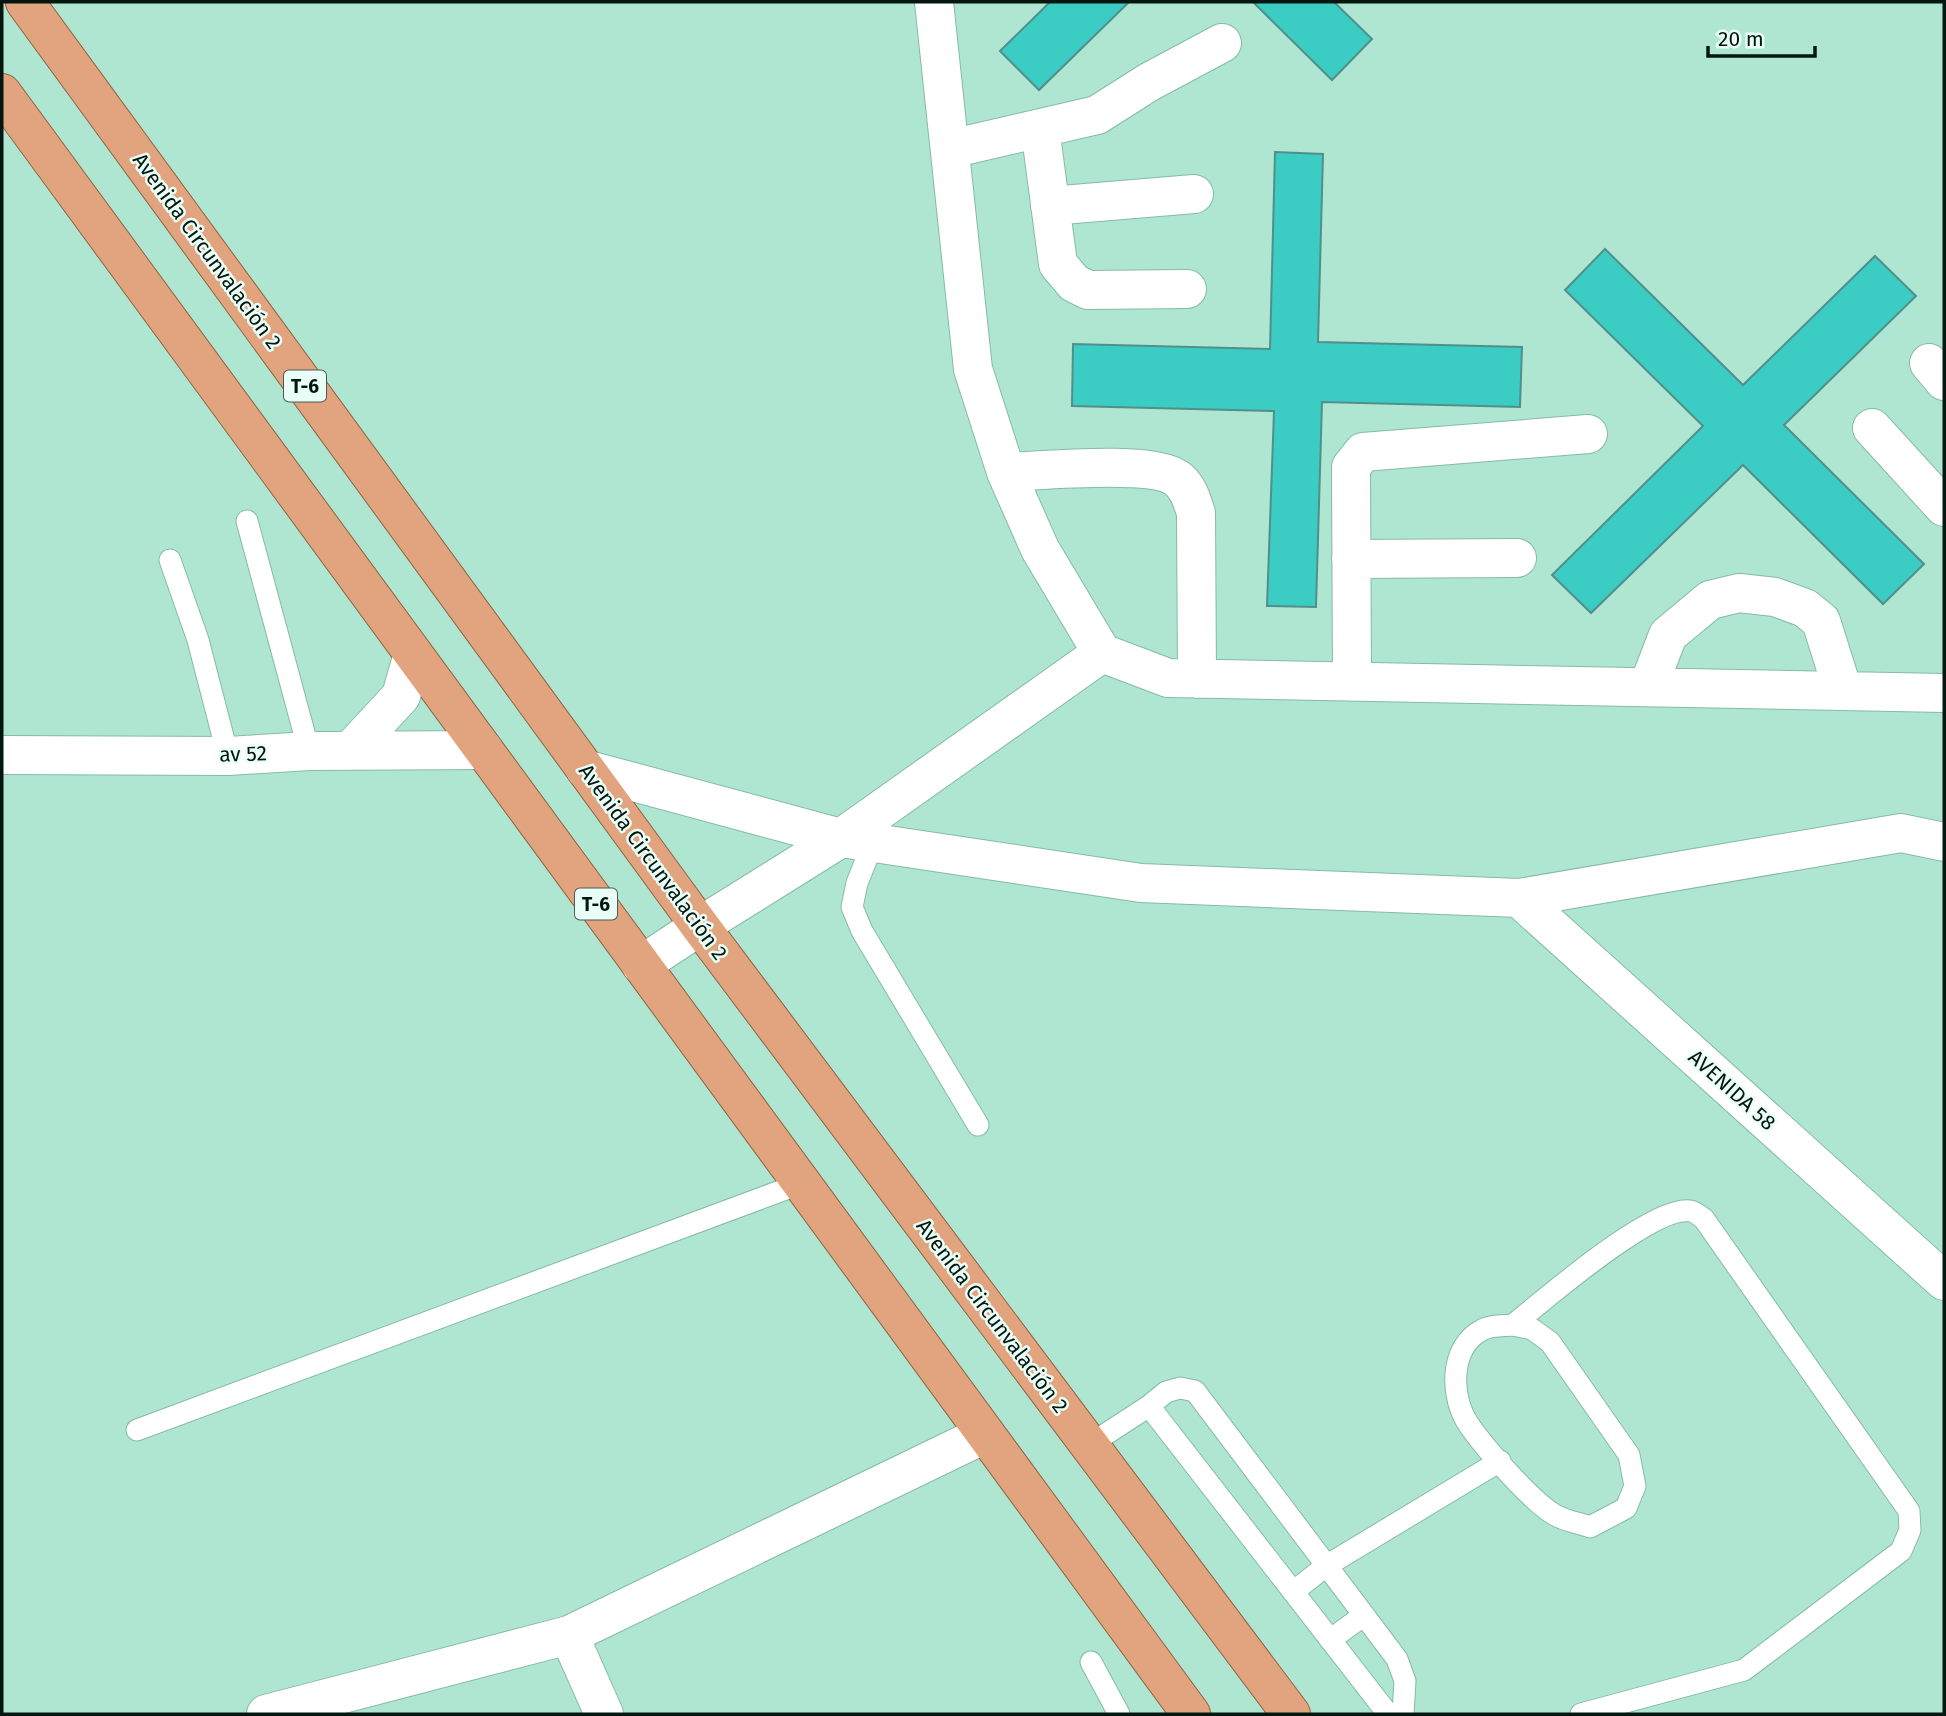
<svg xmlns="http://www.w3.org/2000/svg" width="1946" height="1716" font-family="'Fira Sans',sans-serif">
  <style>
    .building { fill: #3bccc4; stroke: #528f8b; stroke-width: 2 }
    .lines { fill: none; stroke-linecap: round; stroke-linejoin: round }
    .service-casing { stroke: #85bba7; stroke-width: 23 }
    .minor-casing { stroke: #85bba7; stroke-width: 40 }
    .trunk-casing { stroke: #8f6343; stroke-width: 40 }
    .service { stroke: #fff; stroke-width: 21 }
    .minor { stroke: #fff; stroke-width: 38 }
    .trunk { stroke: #e2a37f; stroke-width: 38 }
    .labels { text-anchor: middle; stroke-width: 5; stroke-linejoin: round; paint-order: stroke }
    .shield { fill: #e9fef6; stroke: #485c55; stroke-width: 2 }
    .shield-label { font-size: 19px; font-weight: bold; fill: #031710 }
    .street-label { font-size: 21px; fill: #031710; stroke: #e9fef6 }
  </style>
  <rect width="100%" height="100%" fill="#aee6d1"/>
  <path class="building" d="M1050,2h79l-90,88 -39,-39z
    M1253,2h81l38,37 -40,41z
    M1275,152l48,2 -5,188 204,5 -2,60 -198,-5 -6,205 -49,-1 7,-195 -202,-5 1,-62 197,5z
    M1605,249l138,136 132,-129 41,40 -132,129 140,139 -41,40 -140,-139 -152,148 -39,-38 151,-149 -138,-136z"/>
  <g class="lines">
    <defs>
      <path id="service" d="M247,521l62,230
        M170,560l28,80 30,116
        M873,843l-16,40 -5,24 10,24 116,194
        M1513,1325c31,-25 140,-120 177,-114 4,0 10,5 14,8l205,292 1,19 -9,21 -157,119 -163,44
        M1513,1325l19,4 18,13 79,113 6,31 -9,22 -36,19c-11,-4 -25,-6 -35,-12 -23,-13 -71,-68 -86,-90 -19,-27 -20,-78 13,-95 8,-5 22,-4 31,-5z
        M1149,1406l239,308
        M137,1430l665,-247
        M1089,1445l60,-39 17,-14 14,-4 15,3 202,268 8,22 -2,33
        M1293,1592l33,-26 174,-105
        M1330,1640l34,-25
        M1091,1662l28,52"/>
      <path id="minor" d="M934,2l39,367 33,103 34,77 62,104 66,25 776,15
        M1040,128l18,136 16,19 14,7 99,-1
        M950,149l147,-34 52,-33 73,-39
        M1050,206l144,-12
        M1929,363l15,18
        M1872,428l72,79
        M1006,472c34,-1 150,-13 173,8 10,9 13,21 17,33l1,166
        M1351,559l166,-1
        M1352,682l-1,-215 12,-15 225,-18
        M1648,687l20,-52 42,-35 29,-7 36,4 30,11 16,13 22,70
        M350,751l51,-55 12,-42
        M2,755l226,1 81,-5 175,-1
        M585,769l256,69 300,45 378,15 382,-65 43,9
        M1519,898l425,383
        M641,965l59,-39 141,-88 261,-185
        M569,1635l35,79
        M266,1714l303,-79 416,-201"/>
      <path id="trunk" d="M25,2l675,924 591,788
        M2,93l1189,1621"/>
    </defs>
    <use href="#service" class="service-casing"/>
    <use href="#minor" class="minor-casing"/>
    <use href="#trunk" class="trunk-casing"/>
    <use href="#service" class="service"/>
    <use href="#minor" class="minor"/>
    <use href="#trunk" class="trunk"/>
  </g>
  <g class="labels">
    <g class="shield">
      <rect x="284" y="370.5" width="42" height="31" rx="5"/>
      <rect x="575" y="888.5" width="42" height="31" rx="5"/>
    </g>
    <g class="shield-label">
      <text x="305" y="393">T-6</text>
      <text x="596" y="911">T-6</text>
    </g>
    <g class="street-label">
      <text transform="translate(207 251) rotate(54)" y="7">Avenida Circunvalación 2</text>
      <text transform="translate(243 754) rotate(-2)" y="7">av 52</text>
      <text transform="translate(653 862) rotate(54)" y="7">Avenida Circunvalación 2</text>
      <text transform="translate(1732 1090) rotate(42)" y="7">AVENIDA 58</text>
      <text transform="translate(992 1316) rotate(53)" y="7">Avenida Circunvalación 2</text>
    </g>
  </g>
  <rect width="1946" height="1716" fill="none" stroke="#031710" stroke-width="7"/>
  <path d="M1708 46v10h107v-10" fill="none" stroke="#031710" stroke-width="3.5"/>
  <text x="1718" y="46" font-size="21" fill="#031710" stroke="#e9fef6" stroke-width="5" paint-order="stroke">20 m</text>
</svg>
